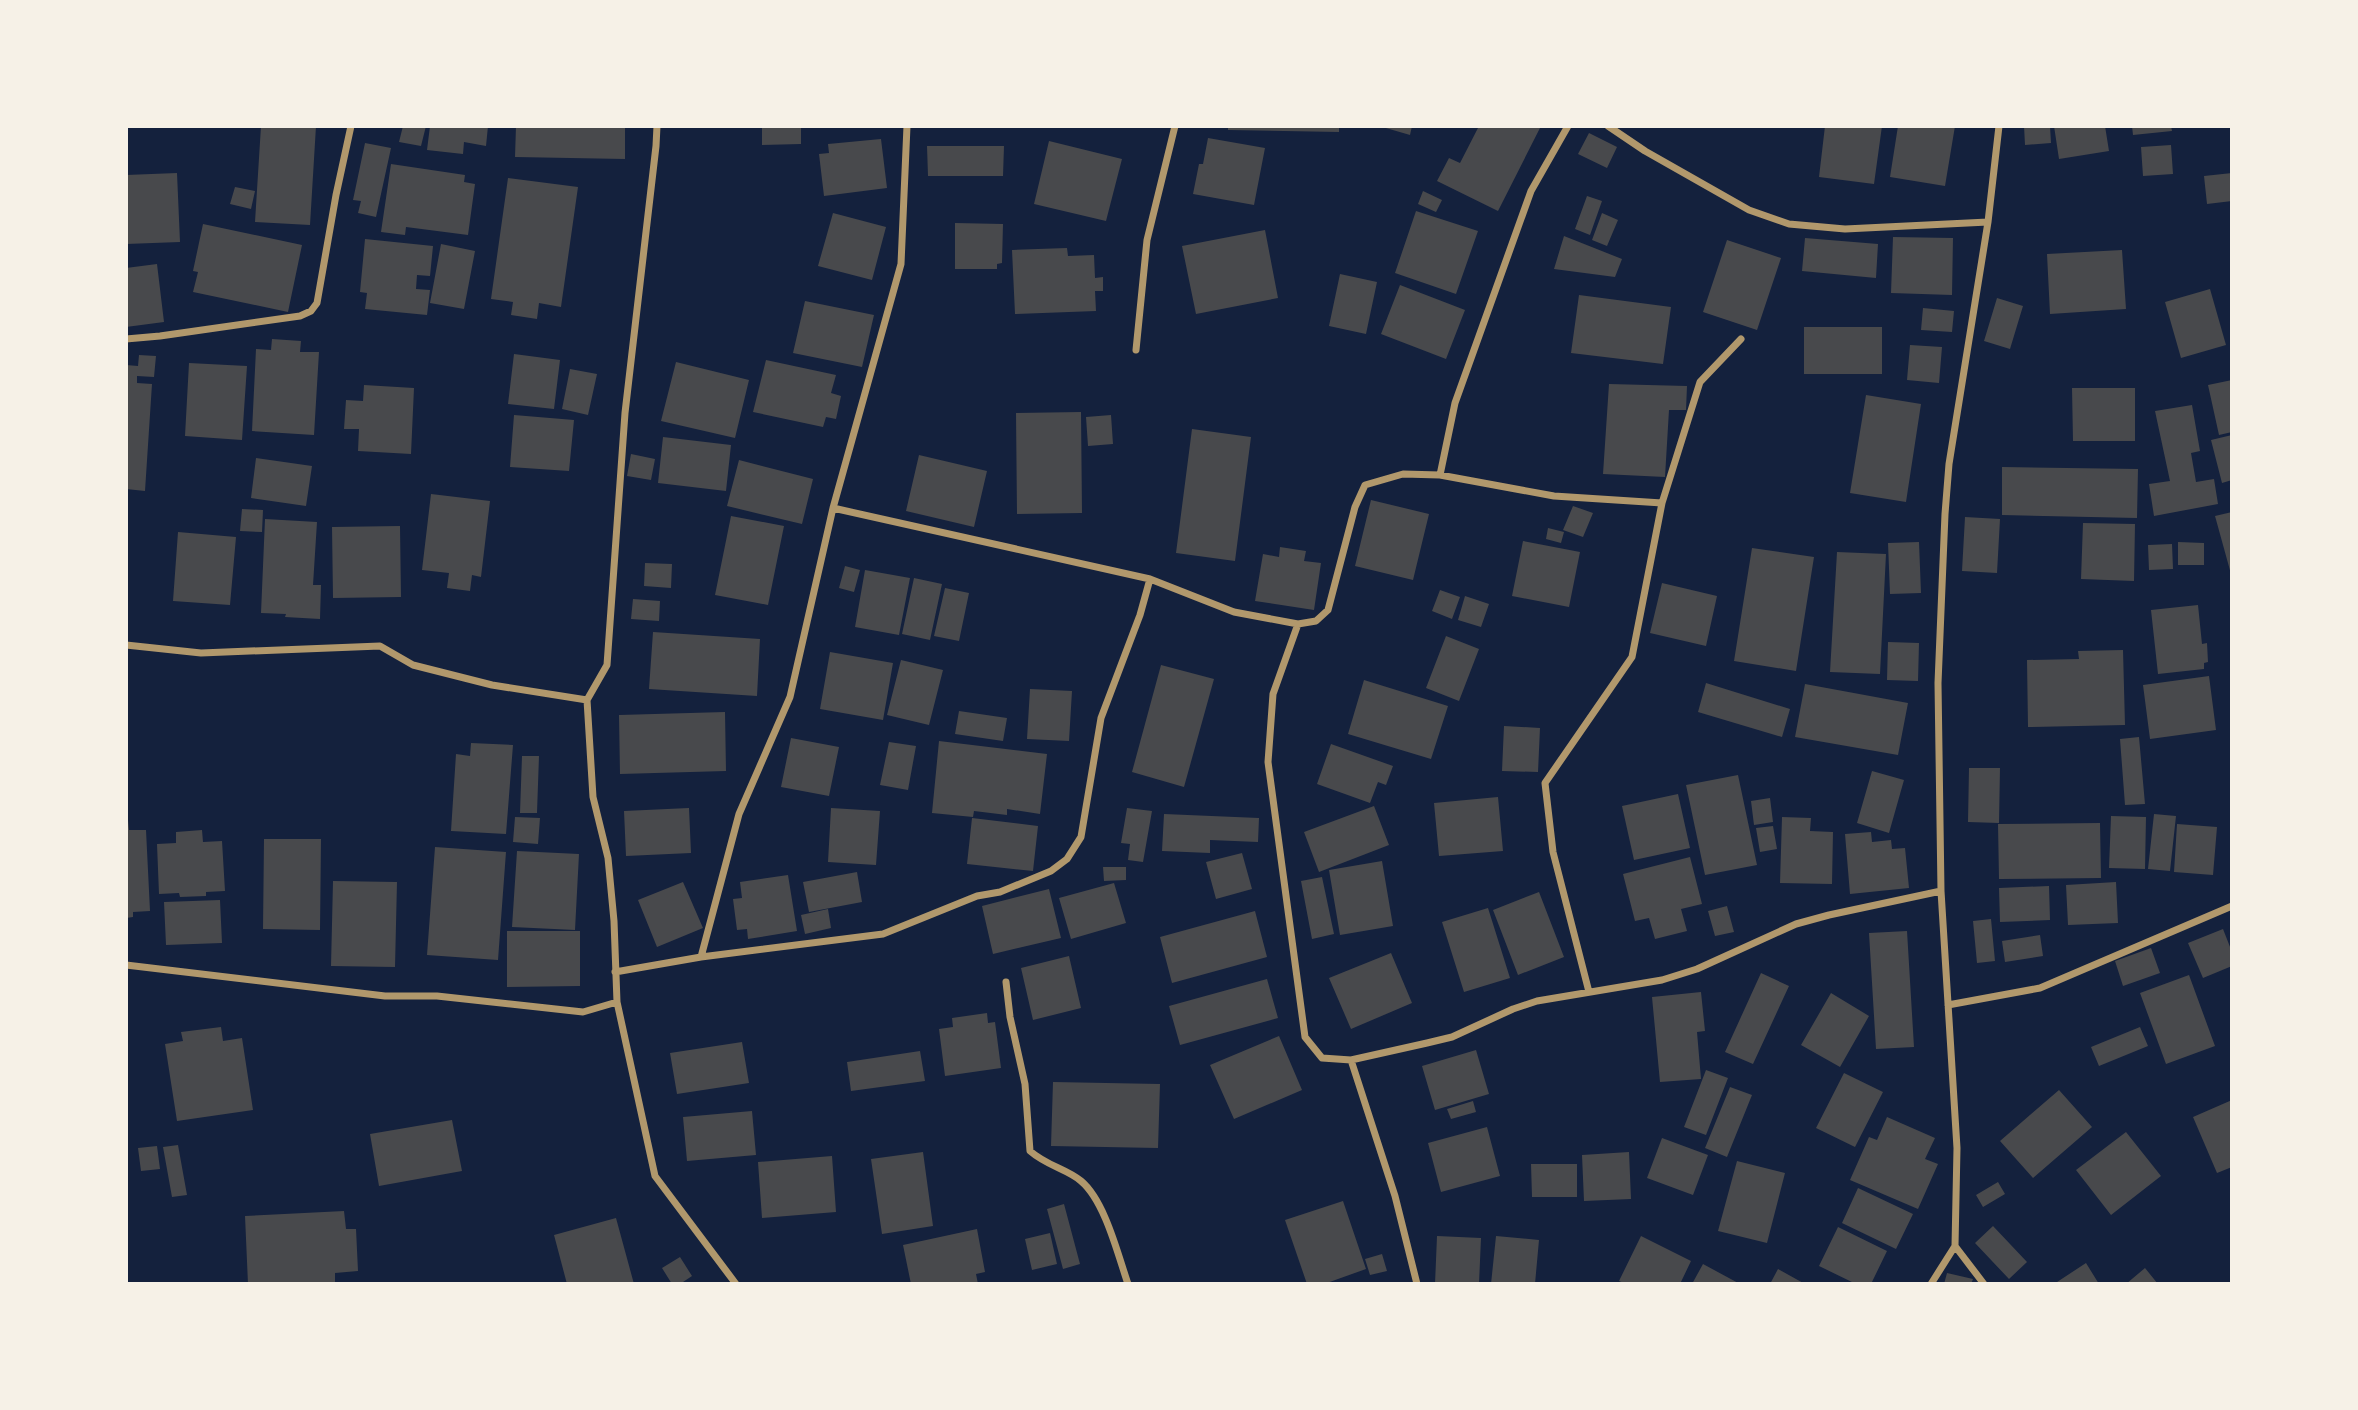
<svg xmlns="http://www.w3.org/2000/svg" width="2358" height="1410" font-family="'Work Sans',sans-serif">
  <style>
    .building { fill: #48494c }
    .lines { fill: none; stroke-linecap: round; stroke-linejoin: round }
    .minor { stroke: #b1986c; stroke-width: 7 }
  </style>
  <rect width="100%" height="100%" fill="#14213d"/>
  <path class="building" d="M261,126h55l-6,99 -55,-3z
    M403,126h23l-5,20 -22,-4z
    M430,126h58l-2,20 -22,-4 -1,12 -36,-4z
    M516,126h109v33l-110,-2z
    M762,126h39v18l-39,1z
    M1228,126h111v6l-111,-2z
    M1379,126h33l-2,9z
    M1479,126h62l-43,85 -61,-30 12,-23 11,5z
    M1825,126h57l-8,58 -55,-7z
    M1898,126h57l-10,60 -55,-9z
    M2024,126h26l1,17 -26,2z
    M2054,126h51l4,25 -50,8z
    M2132,126h39l1,5 -39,4z
    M1589,133l28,14 -10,21 -29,-14z
    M1208,138l57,10 -11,57 -61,-11 6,-30h4z
    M881,139l6,49 -63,8 -5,-42 10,-1 -1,-9z
    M1049,141l73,18 -16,62 -72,-17z
    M365,143l26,5 -15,69 -18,-4 3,-12 -8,-1z
    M2171,145l2,29 -30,2 -2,-29z
    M927,146h77l-1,30h-75z
    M391,164l74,11 -1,7 11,2 -7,51 -62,-8 -1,8 -24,-3z
    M177,173l3,69 -54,2v-69z
    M2232,173v28l-25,3 -3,-28z
    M508,178l70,9 -17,120 -22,-4 -2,16 -26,-4 2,-13 -22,-3z
    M235,187l20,4 -4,18 -21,-5z
    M1423,191l19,9 -6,12 -18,-8z
    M1587,196l15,5 -12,34 -15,-6z
    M1416,211l62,20 -22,63 -61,-21z
    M833,213l53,14 -14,53 -54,-14z
    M1602,213l16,7 -11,26 -15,-6z
    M955,223l48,1 -1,39 -5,1v5h-42z
    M203,224l99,21 -14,67 -95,-20 5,-20 -5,-1z
    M1265,230l13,68 -82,16 -14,-68z
    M1564,236l58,23 -7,18 -61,-8z
    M1893,237l60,1 -1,57 -61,-2z
    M1805,238l73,6 -2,34 -74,-7z
    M365,239l68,7 -3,30 -13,-1 -1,14 14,1 -3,25 -62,-6 2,-16 -7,-1z
    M1727,240l54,18 -24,72 -54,-18z
    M441,244l34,7 -11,58 -34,-6z
    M1067,248l1,8 26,-1 1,23 8,-1v14h-8l1,20 -81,3 -3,-64z
    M2122,250l4,59 -76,5 -3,-60z
    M157,264l7,58 -38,5v-59z
    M1340,274l37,8 -11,52 -37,-8z
    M1400,285l65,25 -19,49 -65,-25z
    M2210,289l16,56 -45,13 -16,-56z
    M1579,295l92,12 -8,57 -92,-11z
    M1997,298l26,8 -13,43 -26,-8z
    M805,301l69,14 -12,52 -69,-14z
    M1923,308l31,3 -2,21 -31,-2z
    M1804,327h78v47h-78z
    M272,339l29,2 -1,11h19l-5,83 -62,-4 4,-82 15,1z
    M1910,345l32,2 -3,36 -32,-3z
    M514,354l46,6 -6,49 -46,-5z
    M139,355l17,1 -2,21 -17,-1v7l15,1 -7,107 -19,-2v-124l12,1z
    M766,360l70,15 -5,18 10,3 -5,23 -10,-2 -3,10 -70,-15z
    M676,362l73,18 -14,58 -74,-17z
    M189,363l58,3 -5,74 -57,-4z
    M570,369l27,5 -9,41 -26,-6z
    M2232,380v52l-13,3 -11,-50z
    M1609,384l78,2 -1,24h-17l-4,67 -62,-3z
    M364,385l50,3 -3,66 -53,-3 1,-22h-15l2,-29 17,1z
    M2072,388h63v53h-62z
    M1866,395l55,9 -15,98 -56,-9z
    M2192,405l8,46 -9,2 5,29 18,-3 4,25 -64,12 -5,-32 21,-3 -15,-70z
    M1081,412l1,101 -65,1 -1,-101z
    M514,415l60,5 -5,51 -59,-4z
    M1111,415l2,29 -25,2 -2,-29z
    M1192,429l59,8 -16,124 -59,-8z
    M2232,435v45l-10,3 -11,-43z
    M663,437l68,8 -5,46 -68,-8z
    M631,454l24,5 -4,21 -24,-4z
    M919,455l68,16 -13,56 -68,-16z
    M256,458l56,8 -6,40 -55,-8z
    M739,460l74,19 -11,45 -75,-18z
    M2002,467l136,2 -1,49 -135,-3z
    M431,494l59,7 -9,76 -9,-2 -2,16 -23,-3 2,-15 -27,-3z
    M1371,500l58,14 -16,66 -58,-14z
    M1573,506l20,7 -10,24 -20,-7z
    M242,509l21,1 -1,22 -22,-1z
    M2232,512v62h-1l-16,-58z
    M731,516l53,10 -16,79 -53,-10z
    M1965,517l35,2 -3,54 -35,-2z
    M265,519l52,3 -4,63h8l-1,34 -35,-2 1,-3 -25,-1z
    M2083,523l52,1 -1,57 -53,-2z
    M400,526l1,71 -68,1 -1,-71z
    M1548,528l16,4 -3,11 -15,-4z
    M178,532l58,5 -6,68 -57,-4z
    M1523,541l57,11 -11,55 -57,-11z
    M1919,542l2,51 -31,1 -2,-51z
    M2178,542l26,1v22h-26z
    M2172,544l1,25 -24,1 -1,-25z
    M1280,547l26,4 -2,10 17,2 -7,47 -59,-9 8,-47 16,3z
    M1752,548l62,9 -18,114 -62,-10z
    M1837,552l49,2 -6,120 -50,-2z
    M645,563l27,1 -1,24 -27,-2z
    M845,566l15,4 -6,22 -15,-4z
    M865,570l45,8 -11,57 -44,-8z
    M914,578l28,6 -12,56 -28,-6z
    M1662,583l55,13 -11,50 -56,-13z
    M945,588l24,5 -10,48 -25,-5z
    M1440,590l20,7 -8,22 -20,-8z
    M1465,596l24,8 -8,23 -23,-7z
    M633,599l27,2 -1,20 -28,-2z
    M2198,605l4,39 5,-1 1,19 -4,1v6l-46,5 -7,-64z
    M653,632l107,7 -3,57 -108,-7z
    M1446,636l33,13 -20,52 -33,-13z
    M1888,642l31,1 -1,38 -31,-1z
    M2123,650l2,75 -97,2 -1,-67 52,-1 -1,-8z
    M830,652l63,11 -10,57 -63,-11z
    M901,660l42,10 -14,55 -42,-10z
    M1161,665l53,14 -30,108 -52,-15z
    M2209,676l7,54 -66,9 -7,-54z
    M1364,680l84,26 -17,53 -83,-25z
    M1706,683l84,26 -8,28 -84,-25z
    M1805,684l103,19 -10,52 -103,-18z
    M1030,689l42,2 -3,50 -42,-2z
    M959,711l48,7 -4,23 -48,-7z
    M725,712l1,59 -106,3 -1,-59z
    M1504,726l36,2 -2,44 -36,-1z
    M2139,737l6,67 -20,1 -5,-66z
    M791,738l48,9 -10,49 -48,-9z
    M939,741l108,13 -7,60 -33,-5v6l-33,-4 -1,6 -41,-4z
    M889,742l27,4 -8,44 -28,-5z
    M471,743l42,2 -7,89 -55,-3 5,-77 14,2z
    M1331,744l62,22 -7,19 -8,-3 -8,21 -53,-19z
    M522,756h17l-2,57h-17z
    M1969,768h31l-1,55 -31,-1z
    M1872,771l32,9 -15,53 -32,-10z
    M1738,775l19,90 -52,10 -19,-90z
    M1678,794l12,54 -56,12 -12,-54z
    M1498,797l5,54 -64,5 -5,-53z
    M1770,798l3,24 -19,3 -3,-24z
    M1374,806l15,39 -70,27 -15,-40z
    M689,808l2,45 -65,3 -2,-45z
    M831,808l49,3 -4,54 -48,-3z
    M1127,808l25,3 -9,51 -15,-2 2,-16 -9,-1z
    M1164,814l95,4 -1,24 -48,-2v13l-48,-2z
    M2154,814l22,2 -6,55 -22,-2z
    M2111,816l35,1 -1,52 -36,-1z
    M515,817l25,1 -2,26 -25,-2z
    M1782,817l29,1 -1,13 23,1 -1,52 -52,-1z
    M972,818l66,8 -5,45 -66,-7z
    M128,820l1,10h17l4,81 -17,1v5l-7,1v-97z
    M2100,823l1,55 -102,1 -1,-55z
    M2177,824l40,3 -4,48 -39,-3z
    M1773,826l4,23 -17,3 -4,-24z
    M202,830l1,12 19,-1 3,50 -19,1v4l-26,1 -1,-4 -20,1 -2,-50 19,-1v-11z
    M1871,832l1,10 19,-2 1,9 13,-1 4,40 -59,6 -5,-60z
    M264,839h57l-1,91 -57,-1z
    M435,847l71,5 -8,108 -71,-5z
    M517,851l62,3 -4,76 -63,-3z
    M1242,853l10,36 -36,10 -10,-37z
    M1690,857l12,47 -21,5 6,22 -32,8 -6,-21 -14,3 -12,-47z
    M1382,861l11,65 -53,9 -11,-65z
    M1103,867h23v13l-22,1z
    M857,872l5,30 -53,10 -6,-30z
    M788,875l9,56 -49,8 -1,-10 -10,1 -4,-31 9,-1 -2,-16z
    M1322,877l12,57 -22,5 -11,-58z
    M333,881l64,1 -2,85 -64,-1z
    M683,882l20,46 -46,19 -19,-47z
    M2116,882l2,41 -50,2 -2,-40z
    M1114,883l12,40 -55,16 -12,-41z
    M2049,886l1,34 -50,2 -1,-34z
    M1049,889l12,49 -68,16 -11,-48z
    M1539,892l25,65 -46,18 -25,-65z
    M220,900l2,43 -56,2 -2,-43z
    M1727,906l7,26 -19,4 -7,-25z
    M1488,908l22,70 -46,14 -22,-70z
    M828,909l3,19 -26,6 -4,-19z
    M1255,911l12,46 -95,26 -12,-46z
    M1991,919l4,42 -18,2 -4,-42z
    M2223,929l9,23v14l-29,12 -15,-35z
    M507,931h73v55l-73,1z
    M1907,931l7,116 -38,2 -7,-116z
    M2040,935l3,21 -38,6 -3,-21z
    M2151,948l9,25 -37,13 -8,-25z
    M1391,953l21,50 -61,26 -22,-51z
    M1069,956l12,52 -48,12 -12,-52z
    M1761,973l28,13 -36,78 -28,-12z
    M2189,975l26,71 -49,18 -26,-71z
    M1267,979l11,39 -98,27 -11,-39z
    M1701,992l4,39 -8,1 4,47 -41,3 -8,-85z
    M1831,993l38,23 -29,51 -39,-22z
    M987,1013l1,10 7,-1 6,46 -56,8 -6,-47 14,-2 -1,-9z
    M221,1027l2,14 19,-3 11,72 -76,11 -12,-77 18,-3 -2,-9z
    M2140,1027l8,19 -49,20 -8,-19z
    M1279,1036l23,54 -68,29 -24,-54z
    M742,1042l7,41 -72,11 -7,-41z
    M1476,1050l13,44 -54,16 -13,-44z
    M920,1051l5,30 -74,10 -4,-29z
    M1706,1070l22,8 -22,57 -22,-8z
    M1844,1073l39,19 -28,55 -39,-19z
    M1053,1082l107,2 -2,64 -107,-2z
    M1730,1087l22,8 -25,62 -22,-9z
    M2059,1090l33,37 -59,51 -33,-37z
    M2232,1100v67l-15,6 -24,-56z
    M1473,1101l3,11 -25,7 -4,-10z
    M752,1111l4,44 -69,6 -4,-44z
    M1887,1117l48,21 -10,21 13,5 -20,45 -68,-29 19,-43 8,3z
    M452,1120l10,51 -83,15 -9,-52z
    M1487,1127l13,49 -59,16 -13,-49z
    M2126,1132l35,44 -50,39 -35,-45z
    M1662,1138l46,17 -15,40 -46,-17z
    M178,1145l9,50 -15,2 -9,-50z
    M157,1146l3,23 -19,2 -3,-23z
    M923,1152l10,74 -51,8 -11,-75z
    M1629,1152l2,47 -47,2 -2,-46z
    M832,1156l4,56 -74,6 -4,-56z
    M1737,1161l48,12 -18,70 -49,-12z
    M1531,1164h46v33h-45z
    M1998,1182l7,12 -22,13 -7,-12z
    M1858,1188l55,26 -17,35 -54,-26z
    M1343,1201l23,68 -42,15h-17l-22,-64z
    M1064,1204l16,60 -17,5 -16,-60z
    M344,1211l2,18h10l2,42 -23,2v9l-87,2 -3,-68z
    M616,1218l18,66h-67l-13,-49z
    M1993,1226l34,36 -18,17 -34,-36z
    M1838,1227l49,24 -16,33h-15l-37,-18z
    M977,1229l8,43 -9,2 2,10h-67l-8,-39z
    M1050,1233l7,31 -25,6 -7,-31z
    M1437,1236l44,2 -2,46h-44z
    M1496,1236l43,4 -4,44h-44z
    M1641,1236l50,25 -11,23h-54l-7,-3z
    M1382,1254l5,17 -17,4 -5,-16z
    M680,1257l12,19 -12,8h-8l-10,-16z
    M2086,1263l13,21h-45z
    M1703,1264l37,20h-48z
    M2145,1268l13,16h-32z
    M1778,1269l27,15h-35z
    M1947,1273l26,6 -2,5h-27z"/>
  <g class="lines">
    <path class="minor" d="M657,126l-1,20 -31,267 -18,252 -20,35 6,97 15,61 6,63 3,81 38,174 81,108
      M1608,126l37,25 104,59 40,14 56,5 143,-7
      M126,339l34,-3 140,-20 11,-5 6,-8 19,-108 15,-69
      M1136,350l11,-110 28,-114
      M1440,475l15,-72 76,-212 37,-65
      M833,508l317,71 84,33 64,12 18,-3 12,-11 27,-103 10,-22 38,-11 37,1 114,21 108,7
      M1298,624l-25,70 -5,68 37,275 17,21 29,2 76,-17 25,-6 61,-28 24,-8 125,-21 35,-11 99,-45 33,-9 112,-24
      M126,645l75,8 179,-7 33,19 79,20 95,15
      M701,957l182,-23 94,-38 23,-4 51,-21 16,-12 14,-22 20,-119 39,-103 10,-36
      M126,965l259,31h52l146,16 34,-10
      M615,972l86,-15 38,-143 51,-117 43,-189 68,-244 6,-138
      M1006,982l4,35 15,67 5,67c17,15 37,18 51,30 24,20 37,74 47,103
      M1589,992l-36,-140 -8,-69 87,-126 30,-154 38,-121 41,-43
      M1948,1005l92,-17 192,-82
      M1351,1060l44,136 22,88
      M1955,1246l29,38
      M1931,1284l24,-38 2,-98 -16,-257 -3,-208 7,-169 4,-50 39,-242 11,-96"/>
  </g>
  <rect width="2358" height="1410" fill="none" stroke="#f6f1e7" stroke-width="256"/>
</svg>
